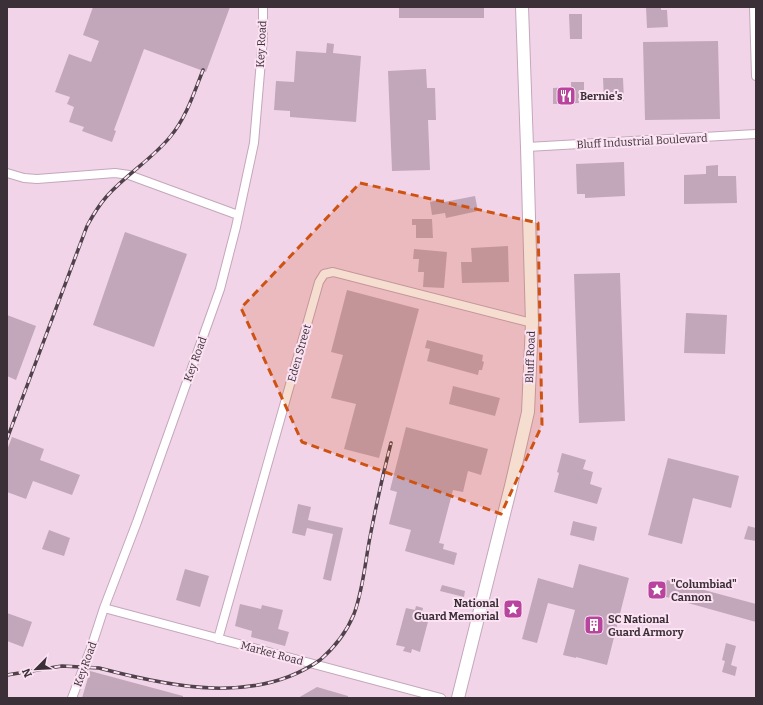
<svg xmlns="http://www.w3.org/2000/svg" width="763" height="705" font-family="Bitter,serif">
  <style>
    .building { fill: #c2a6b9 }
    .lines { fill: none; stroke-linecap: round; stroke-linejoin: round }
    .street-casing { stroke: #c4a7bb; stroke-width: 10 }
    .secondary-casing { stroke: #c4a7bb; stroke-width: 14 }
    .street { stroke: #fff; stroke-width: 8 }
    .secondary { stroke: #fff; stroke-width: 12 }
    .rail-casing { stroke: #50424b; stroke-width: 3.5 }
    .rail { stroke: #fce3f4; stroke-width: 2; stroke-dasharray: 6; stroke-linecap: butt }
    .marked { fill: #ce5313; fill-opacity: 0.2; stroke: #ce5313; stroke-width: 3; stroke-dasharray: 8 5; stroke-linejoin: round }
    .labels { text-anchor: middle; stroke-width: 4; stroke-linejoin: round; paint-order: stroke }
    .street-label { font-size: 11px; fill: #3c3038; stroke: #fce3f4 }
    .poi-label { font-size: 11px; font-weight: bold; fill: #3c3038; stroke: #fce3f4; text-anchor: start }
  </style>
  <rect width="100%" height="100%" fill="#f2d4e9"/>
  <path class="building" d="M93,7h137l-24,65 -62,-23 -30,81 2,1 -4,11 -30,-11 2,-4 -15,-5 5,-15 -7,-3 3,-7 -15,-5 14,-38 22,8 8,-21 -16,-6z
    M399,7h85v11h-85z
    M646,7h15v3h6l1,17 -21,1z
    M569,14h13v25h-12z
    M718,41l2,78 -75,1 -2,-78z
    M327,43l7,1 -1,9 28,3 -5,66 -66,-5v-6l-16,-1 2,-29 18,1 2,-31 30,2z
    M426,69l1,19h8l1,32h-8l2,50 -38,1 -4,-100z
    M603,78h20l1,23h-20z
    M571,82h13v8h-5v13l-26,1v-16l18,-1z
    M624,162l1,34 -40,2v-4h-8l-1,-30z
    M718,165v11h18l1,27 -53,1v-29l22,-1v-8z
    M475,196l3,15 -32,7 -1,-5 -13,2 -2,-13 14,-3v3z
    M412,219h20l1,19h-17v-13h-4z
    M125,232l62,22 -33,93 -61,-22z
    M508,246l1,36 -47,1 -1,-21h11l-1,-14z
    M414,249l33,3 -3,36 -21,-1 1,-15h-6l1,-13h-6z
    M620,273l5,148 -46,2 -5,-149z
    M347,290l72,19 -40,149 -35,-9 12,-45 -25,-6 12,-43 -12,-3z
    M686,313l41,2 -2,39 -41,-1z
    M7,315l29,11 -20,54 -9,-4z
    M427,340l56,15 -1,6 2,1 -2,8h-3l-1,5 -51,-14 3,-12 -5,-1z
    M453,386l47,12 -5,18 -46,-12z
    M406,427l82,22 -7,26 -13,-4 -5,21 -10,-2 -14,53 5,1 -1,5 14,4 -3,12 -49,-14 6,-21 -22,-6 8,-32 -7,-2z
    M12,437l32,12 -4,11 40,15 -8,20 -39,-14 -7,18 -19,-7v-42z
    M562,453l24,7 -3,9 10,3 -3,12 12,4 -5,16 -43,-12 5,-19 -2,-1z
    M668,458l71,18 -8,32 -38,-10 -11,46 -34,-9z
    M298,504l13,3 -3,13 35,8 -12,53 -8,-2 10,-45 -26,-6 -2,8 -13,-3z
    M573,521l24,6 -3,14 -24,-6z
    M748,526l8,2v13l-12,-2z
    M49,530l21,8 -6,18 -22,-7z
    M579,564l50,14 -22,87 -31,-8v1l-13,-3 12,-45 -27,-7 -11,40 -15,-4 16,-61 35,10z
    M185,569l24,7 -9,31 -24,-7z
    M667,580l89,24v18l-93,-26z
    M442,585l23,6 -1,6 -24,-6z
    M240,604l21,5 1,-4 21,5 -5,19 11,3 -4,14 -34,-9 1,-6 -17,-5z
    M416,606l7,2 -1,4 8,2 -10,38 -8,-3 -1,4 -8,-2 2,-4 -9,-2 10,-37 9,2z
    M7,613l25,9 -9,25 -16,-6z
    M726,643l10,3 -5,19 6,2 -2,9 -13,-4 3,-11 -3,-1z
    M90,671l93,25v2h-101z
    M317,687l31,9v2h-50z"/>
  <g class="lines">
    <defs>
      <path id="street" d="M754,7l2,69
        M527,147l229,-13
        M7,173l17,5 13,1 78,-6 14,2 109,40
        M104,608l337,90
        M218,639l101,-357 5,-8 9,-2 199,51
        M72,698l19,-50 13,-40 33,-86 83,-233 16,-62 18,-84 9,-106v-30"/>
      <path id="secondary" d="M458,698l53,-212 17,-74 4,-89 -5,-176 -5,-140"/>
    </defs>
    <use href="#street" class="street-casing"/>
    <use href="#secondary" class="secondary-casing"/>
    <use href="#street" class="street"/>
    <use href="#secondary" class="secondary"/>
    <defs>
      <path id="rail" d="M7,439l80,-213c6,-11 12,-21 20,-30 20,-22 45,-37 63,-59 16,-19 24,-44 33,-67
        M7,675l55,-9 37,2c72,19 157,37 221,-8 14,-12 27,-29 34,-46 9,-24 11,-51 16,-77 6,-31 13,-63 21,-94"/>
    </defs>
    <use href="#rail" class="rail-casing"/>
    <use href="#rail" class="rail"/>
  </g>
  <path class="marked" d="M360,183l178,40 4,202 -41,89 -199,-72 -61,-134z"/>
  <defs>
    <symbol id="restaurant-square" viewBox="-11 -11 22 22"><rect x="-9" y="-9" width="18" height="18" rx="4" fill="#b8449e" stroke="#fce3f4"/><path d="M-5-6h1v4h1v-4h1v4h1v-4h1v5L-1.5 .5V6h-2V.5L-5-1ZM5-6V6H3V1.5H1.5Q1.5-4 5-6Z" fill="#fff"/></symbol>
    <symbol id="sight-square" viewBox="-11 -11 22 22"><rect x="-9" y="-9" width="18" height="18" rx="4" fill="#b8449e" stroke="#fce3f4"/><path d="M0-6L1.8-2.2L6-1.7L2.9 1.2L3.7 5.4L0 3.3L-3.7 5.4L-2.9 1.2L-6-1.7L-1.8-2.2Z" fill="#fff"/></symbol>
    <symbol id="building-square" viewBox="-11 -11 22 22"><rect x="-9" y="-9" width="18" height="18" rx="4" fill="#b8449e" stroke="#fce3f4"/><path d="M-4-6H4V6H1V3H-1V6H-4ZM-2.5-4.3h1.7v1.8h-1.7ZM.8-4.3h1.7v1.8H.8ZM-2.5-1h1.7V.8h-1.7ZM.8-1h1.7V.8H.8Z" fill="#fff"/></symbol>
  </defs>
  <g fill-rule="evenodd">
    <use href="#restaurant-square" x="555" y="85" width="22" height="22"/>
    <use href="#sight-square" x="646" y="579" width="22" height="22"/>
    <use href="#sight-square" x="502" y="598" width="22" height="22"/>
    <use href="#building-square" x="583" y="614" width="22" height="22"/>
  </g>
  <g class="labels">
    <g class="street-label">
      <text transform="translate(261 44) rotate(-87)" y="4">Key Road</text>
      <text transform="translate(642 141) rotate(-3)" y="4">Bluff Industrial Boulevard</text>
      <text transform="translate(299 353) rotate(-74)" y="4">Eden Street</text>
      <text transform="translate(530 357) rotate(-88)" y="4">Bluff Road</text>
      <text transform="translate(195 359) rotate(-70)" y="4">Key Road</text>
      <text transform="translate(272 653) rotate(15)" y="4">Market Road</text>
      <text transform="translate(85 664) rotate(-70)" y="4">Key Road</text>
    </g>
    <g class="poi-label">
      <text x="580" y="100">Bernie's</text>
      <text x="671" y="588">"Columbiad"<tspan x="671" dy="13">Cannon</tspan></text>
      <text x="499" y="607" text-anchor="end">National<tspan x="499" dy="13">Guard Memorial</tspan></text>
      <text x="608" y="623">SC National<tspan x="608" dy="13">Guard Armory</tspan></text>
    </g>
  </g>
  <rect width="763" height="705" fill="none" stroke="#3c3038" stroke-width="16"/>
  <g transform="translate(36 669) rotate(246)" stroke="#fce3f4" stroke-width="3" paint-order="stroke">
  <path d="M0-3L7 15L0 10L-7 15Z" fill="#3c3038"/>
  <text y="-6" font-size="11" font-weight="bold" text-anchor="middle" fill="#3c3038">N</text>
  </g>
</svg>
